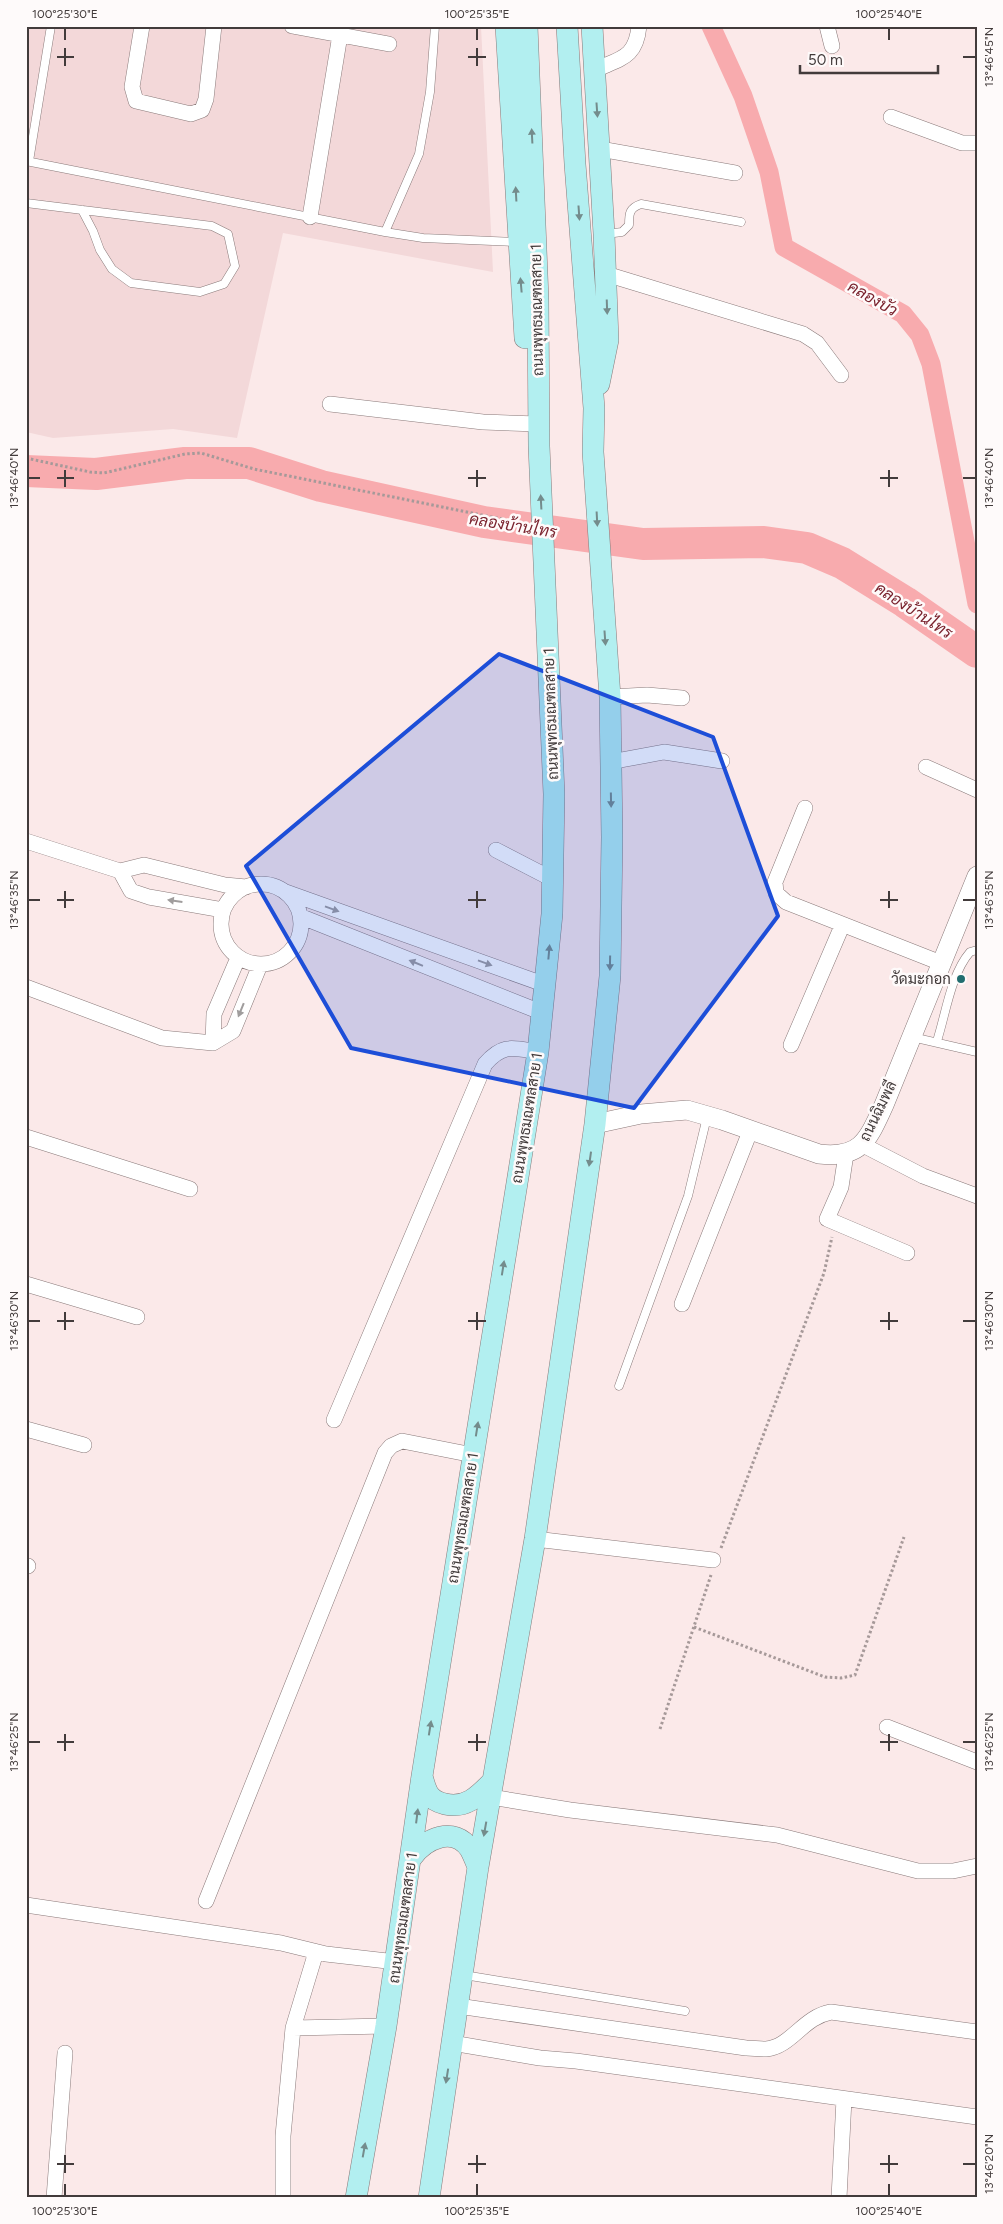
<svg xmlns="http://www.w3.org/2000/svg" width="1003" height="2224" font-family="Figtree,Sarabun,sans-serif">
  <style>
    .built { fill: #f3d8d9 }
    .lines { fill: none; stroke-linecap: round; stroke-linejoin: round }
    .canal { stroke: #f8abae; stroke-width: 19 }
    .river { stroke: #f8abae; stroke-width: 32 }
    .service-casing { stroke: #8a7a7a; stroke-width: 9 }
    .minor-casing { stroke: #8a7a7a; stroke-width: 16 }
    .tertiary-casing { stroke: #8a7a7a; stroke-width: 20 }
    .secondary-casing { stroke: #8a7a7a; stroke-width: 22 }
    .path { stroke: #a69999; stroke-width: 3; stroke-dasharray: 2.5 2.5; stroke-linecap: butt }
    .service { stroke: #fff; stroke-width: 8 }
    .minor { stroke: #fff; stroke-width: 15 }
    .tertiary { stroke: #fff; stroke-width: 19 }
    .secondary { stroke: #b2eff0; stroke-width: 21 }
    .oneway { fill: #748c8c }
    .oneway2 { fill: #a09d9d }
    .marked { fill: #1d4ed8; fill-opacity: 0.2; stroke: #1d4ed8; stroke-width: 4; stroke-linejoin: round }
    .ticks { fill: none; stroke: #423b3b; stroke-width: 2 }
    .poi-dot { fill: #216d6f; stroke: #fefafa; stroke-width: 2 }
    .labels { text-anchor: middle; stroke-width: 5; stroke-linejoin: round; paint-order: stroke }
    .street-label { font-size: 15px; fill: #423b3b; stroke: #fefafa }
    .poi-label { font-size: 15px; fill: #423b3b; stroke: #fefafa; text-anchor: end }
    .water-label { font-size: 16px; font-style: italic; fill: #7a232e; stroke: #fefafa }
    .neatline { fill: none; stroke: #423b3b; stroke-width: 2 }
    .ticks-label { font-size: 12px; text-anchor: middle; fill: #423b3b }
  </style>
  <rect width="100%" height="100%" fill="#fbe9e9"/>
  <path class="built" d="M26,26h455l12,246 -210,-39 -46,205 -64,-9 -120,9 -27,-6z"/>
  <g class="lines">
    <path class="canal" d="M711,26l32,70 26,76 15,75 119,67 17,21 11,29 46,240"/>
    <path class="river" d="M26,471l70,3 89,-11h64l72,23 163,36 159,22 121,-2 43,6 35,15 63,39 72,50"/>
    <defs>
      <path id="service" d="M26,161l359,71 38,6 94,4
        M29,161l22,-135
        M26,203l186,23 16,8 7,32 -11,18 -24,8 -69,-9 -19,-14 -12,-19 -7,-19 -11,-21
        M385,232l34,-78 11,-62 5,-66
        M606,234l16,-2 7,-7c0,-11 0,-17 12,-21l100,18
        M912,1037l65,15
        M937,1041c9,-28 14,-67 33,-89l7,-2
        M619,1386l69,-190 19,-79
        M464,1975l221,36"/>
      <path id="minor" d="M142,26l-10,61 4,14 55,13 11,-4 4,-11 8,-73
        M292,26l97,18
        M827,26l5,20
        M595,70c26,-12 41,-12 44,-44
        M891,117l71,26h15
        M600,149l135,24
        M310,217l30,-182
        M606,274l197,60 14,9 24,32
        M330,404l153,18 55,2
        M610,697l37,-2 35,3
        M610,762l54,-10 58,9
        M926,767l51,23
        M805,808l-30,74 1,11 10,9 155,61
        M26,841l94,30
        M496,850l58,30
        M221 924a40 40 0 1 1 80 0a40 40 0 1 1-80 0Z
        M286,892l260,93
        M223,910l-74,-13 -18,-6 -11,-20 24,-6 81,20 21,2
        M302,917l241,96
        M238,958l-24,56 -1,29 20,-12 27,-66
        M26,987l136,51 51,5
        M791,1045l51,-119
        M26,1137l164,52
        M863,1145l60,31 54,20
        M846,1154l-5,33 -14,32 80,34
        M26,1284l111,33
        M682,1304l69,-175
        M334,1420l151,-356c18,-21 28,-16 53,-12
        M26,1429l58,16
        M535,1539l178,21
        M26,1566h2
        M887,1727l90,35
        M491,1797l79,13 207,25 141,36h35l24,-5
        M206,1901l179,-448 6,-7 11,-5 71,14
        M26,1905l255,38 45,11 70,8
        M458,2006l288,42c6,0 13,1 20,1 25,-2 37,-32 65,-37l146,20
        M293,2028l93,-2
        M452,2043l88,15 36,3 401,56
        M54,2198l11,-145
        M283,2198v-62l10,-108 23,-76
        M839,2198l5,-99"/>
      <path id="tertiary" d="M595,1124l46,-10 46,-4 35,10 97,34c43,5 49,-15 65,-49l93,-229"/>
      <path id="secondary" d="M506,26l19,312
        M592,26l12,208 4,106 -9,44
        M422,1776c4,15 6,24 23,28 22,5 34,-9 48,-23
        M412,1857c13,-18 42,-32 58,-8 3,5 6,13 8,18
        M356,2198l30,-172 36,-250 116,-724 14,-138 2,-120 -15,-348 -1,-147 -11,-273
        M429,2198l49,-331 57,-328 60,-415 15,-148 2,-139 -2,-140 -17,-245 1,-44 -19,-244 -8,-138"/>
    </defs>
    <use href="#service" class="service-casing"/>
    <use href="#minor" class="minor-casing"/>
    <use href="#tertiary" class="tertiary-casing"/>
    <use href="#secondary" class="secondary-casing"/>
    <path class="path" d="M26,458l64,14 14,1 81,-19 16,-1 53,16 248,50
      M721,1548l103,-275 8,-36
      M694,1627l131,50 16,1 14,-3 49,-138
      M660,1729l51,-154"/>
    <use href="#service" class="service"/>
    <use href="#minor" class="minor"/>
    <use href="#tertiary" class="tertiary"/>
    <use href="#secondary" class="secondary"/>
  </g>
  <defs><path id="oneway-solid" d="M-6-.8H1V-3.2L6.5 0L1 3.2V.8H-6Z" transform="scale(1.25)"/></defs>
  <g class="oneway">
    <use href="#oneway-solid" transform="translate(597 110) rotate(86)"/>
    <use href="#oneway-solid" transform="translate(532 136) rotate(-93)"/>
    <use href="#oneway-solid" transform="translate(516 194) rotate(-93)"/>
    <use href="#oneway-solid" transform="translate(579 213) rotate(86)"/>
    <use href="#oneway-solid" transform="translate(521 285) rotate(-95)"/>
    <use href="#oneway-solid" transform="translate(607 307) rotate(88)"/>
    <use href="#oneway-solid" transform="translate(541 502) rotate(-93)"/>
    <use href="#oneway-solid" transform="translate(597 519) rotate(87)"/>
    <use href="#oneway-solid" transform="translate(605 638) rotate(86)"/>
    <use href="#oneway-solid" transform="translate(611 800) rotate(89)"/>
    <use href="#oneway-solid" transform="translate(549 952) rotate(-85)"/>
    <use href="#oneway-solid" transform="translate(610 963) rotate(91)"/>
    <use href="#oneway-solid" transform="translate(590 1159) rotate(98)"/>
    <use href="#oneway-solid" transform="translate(503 1268) rotate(-81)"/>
    <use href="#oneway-solid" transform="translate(477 1429) rotate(-81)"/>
    <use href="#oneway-solid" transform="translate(430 1728) rotate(-81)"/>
    <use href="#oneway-solid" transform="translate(417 1816) rotate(-83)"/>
    <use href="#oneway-solid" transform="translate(485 1829) rotate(100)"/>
    <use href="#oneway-solid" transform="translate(447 2076) rotate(99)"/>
    <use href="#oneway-solid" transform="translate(364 2150) rotate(-80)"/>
  </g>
  <g class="oneway2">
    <use href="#oneway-solid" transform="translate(175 901) rotate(-172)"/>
    <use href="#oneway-solid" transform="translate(332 909) rotate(20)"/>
    <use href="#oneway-solid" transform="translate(416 963) rotate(-158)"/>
    <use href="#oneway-solid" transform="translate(485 963) rotate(20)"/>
    <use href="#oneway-solid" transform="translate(241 1010) rotate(112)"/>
  </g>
  <path class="marked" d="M499,654l214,83 65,179 -144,192 -283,-60 -105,-182z"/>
  <path class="ticks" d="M65,28v12M477,28v12M889,28v12M65,48v18M477,48v18M57,57h17M468,57h18M963,57h13M65,470v17M477,470v17M889,470v17M28,478h12M57,478h17M468,478h18M880,478h18M963,478h13M65,891v17M477,891v17M889,891v17M28,900h12M57,900h17M468,900h18M880,900h18M963,900h13M65,1312v18M477,1312v18M889,1312v18M28,1321h12M57,1321h17M468,1321h18M880,1321h18M963,1321h13M65,1734v17M477,1734v17M889,1734v17M28,1742h12M57,1742h17M468,1742h18M880,1742h18M963,1742h13M65,2155v18M477,2155v18M889,2155v18M57,2164h17M468,2164h18M880,2164h18M963,2164h13M65,2184v12M477,2184v12M889,2184v12"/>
  <circle class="poi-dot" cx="961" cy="979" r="5"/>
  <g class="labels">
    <g class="street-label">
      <text transform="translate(537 310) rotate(-91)" y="5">ถนนพุทธมณฑลสาย 1</text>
      <text transform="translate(551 714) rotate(-92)" y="5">ถนนพุทธมณฑลสาย 1</text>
      <text transform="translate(878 1111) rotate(-64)" y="5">ถนนฉิมพลี</text>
      <text transform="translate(527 1118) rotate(-81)" y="5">ถนนพุทธมณฑลสาย 1</text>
      <text transform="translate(463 1518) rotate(-81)" y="5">ถนนพุทธมณฑลสาย 1</text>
      <text transform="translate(403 1918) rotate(-82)" y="5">ถนนพุทธมณฑลสาย 1</text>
    </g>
    <g class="poi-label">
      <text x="951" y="984">วัดมะกอก</text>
    </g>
    <g class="water-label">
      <text transform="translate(873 298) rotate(30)" y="6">คลองบัว</text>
      <text transform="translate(513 525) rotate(9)" y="6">คลองบ้านไทร</text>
      <text transform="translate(914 610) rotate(33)" y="6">คลองบ้านไทร</text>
    </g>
  </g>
  <rect width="1003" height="2224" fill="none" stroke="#fefafa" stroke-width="55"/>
  <path d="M800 65v8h138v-8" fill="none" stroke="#423b3b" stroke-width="2.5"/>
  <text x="808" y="65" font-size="15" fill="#423b3b" stroke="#fefafa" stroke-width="4" paint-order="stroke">50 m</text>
  <rect x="28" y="28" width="948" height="2168" class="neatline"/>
  <g class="ticks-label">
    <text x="65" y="18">100°25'30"E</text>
    <text x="477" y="18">100°25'35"E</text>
    <text x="889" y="18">100°25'40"E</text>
    <text transform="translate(989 57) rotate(-90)" y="4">13°46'45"N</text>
    <text transform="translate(14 478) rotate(-90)" y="4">13°46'40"N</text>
    <text transform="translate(989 478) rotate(-90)" y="4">13°46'40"N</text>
    <text transform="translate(14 900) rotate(-90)" y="4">13°46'35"N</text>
    <text transform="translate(989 900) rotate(-90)" y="4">13°46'35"N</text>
    <text transform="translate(14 1321) rotate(-90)" y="4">13°46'30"N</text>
    <text transform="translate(989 1321) rotate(-90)" y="4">13°46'30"N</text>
    <text transform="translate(14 1742) rotate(-90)" y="4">13°46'25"N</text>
    <text transform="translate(989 1742) rotate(-90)" y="4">13°46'25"N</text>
    <text transform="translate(989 2164) rotate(-90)" y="4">13°46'20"N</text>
    <text x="65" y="2215">100°25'30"E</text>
    <text x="477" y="2215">100°25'35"E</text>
    <text x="889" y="2215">100°25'40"E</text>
  </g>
</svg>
